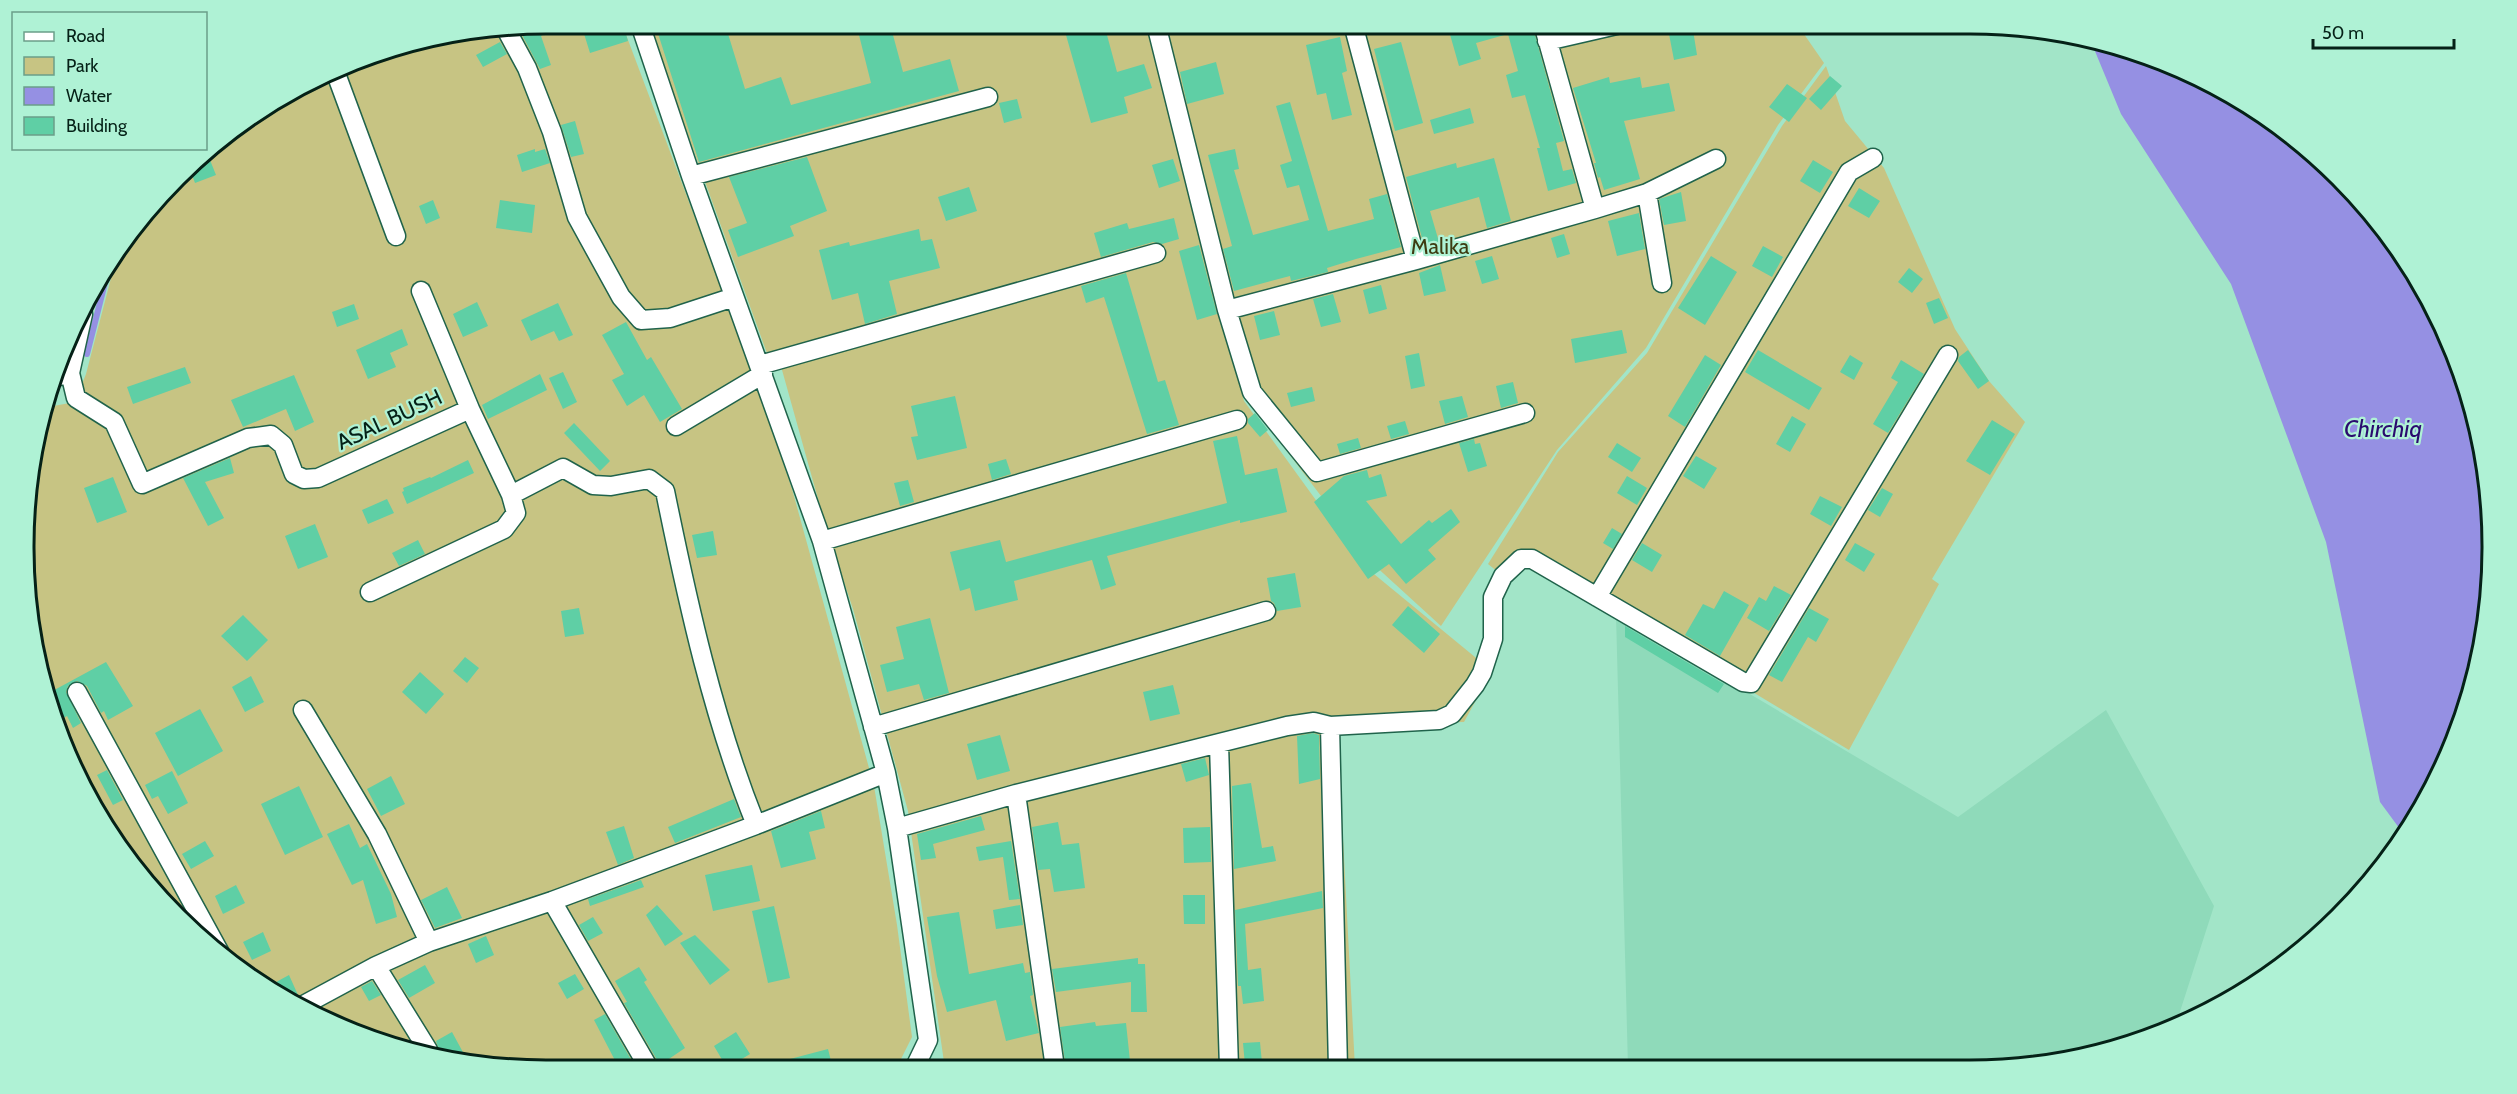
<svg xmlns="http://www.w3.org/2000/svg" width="2517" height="1094" font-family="Cabin,sans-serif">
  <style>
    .built { fill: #8fdaba }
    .green { fill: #c7c483 }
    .water { fill: #9590e3 }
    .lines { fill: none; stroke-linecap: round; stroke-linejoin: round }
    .stream { stroke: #9590e3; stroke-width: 6 }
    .building { fill: #5fcfa5 }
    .street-casing { stroke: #20634b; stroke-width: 21 }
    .street { stroke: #fff; stroke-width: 18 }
    .labels { text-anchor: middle; stroke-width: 4.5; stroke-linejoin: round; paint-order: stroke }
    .park-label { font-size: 22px; fill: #3d3b11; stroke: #aff2d5 }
    .street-label { font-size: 22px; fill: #052117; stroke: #aff2d5 }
    .water-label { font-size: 24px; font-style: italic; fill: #2a0a6e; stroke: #aff2d5 }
    .rim { fill: none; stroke: #052117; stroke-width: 3 }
  </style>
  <rect width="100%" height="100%" fill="#a2e5c8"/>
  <path class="built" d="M1616,615l342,202 148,-107 108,196 -38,118 -127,38 -90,4 -331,1z"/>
  <path class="green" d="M547,24h75l131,348 39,117 82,297 23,139 15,112 -16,32 -349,1 -168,-28 -93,-42 -84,-60 -108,-132 -42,-93 -23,-99 5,-171 14,-38 27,-5 11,-28 30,-115 86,-105 84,-60 93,-42z
    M648,24h499l97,377 119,164 129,106 -28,51 -127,2 18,344 -410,1 -37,-258 -55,-202 -26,-78 -50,-179 -9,4z
    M1158,24h639l27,39 -46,62 -132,223 -89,102 -116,176 -69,-63 -124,-163z
    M1826,66l19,55 39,47 71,161 34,52 36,41 -93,157 7,5 -90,166 -324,-195 -22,21 -15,-12 70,-112 89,-99 135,-227z"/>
  <path class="water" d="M2092,44l46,8 94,42 83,60 70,75 54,87 36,96 17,101 -4,103 -23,99 -60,121 -25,-34 -54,-260 -95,-258 -110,-170z"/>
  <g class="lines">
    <path class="stream" d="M87,354l22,-87"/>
  </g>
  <path class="building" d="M547,24h15l-21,12 10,29 -11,4 -20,-38 2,-3z
    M581,24h42l5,17 -38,12z
    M655,24h70l20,65 36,-12 10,28 80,-22 -13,-52 32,-7 13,48 47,-13 9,32 -260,71z
    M1083,24h21l13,48 27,-8 8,24 -28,9 4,16 -37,10 -25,-88 19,-6z
    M1447,24h85l32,117 -8,2 7,28 9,-2 4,14 -28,8 -11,-43h3l-15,-53 -13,3 -6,-23 12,-4 -10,-37 -32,9 5,16 -22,7z
    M1693,30l4,25 -23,5 -5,-26z
    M1340,37l7,34 -5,2 10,42 -20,5 -6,-27 -9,2 -11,-50z
    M500,42l7,12 -24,13 -7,-12z
    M1401,42l22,81 -28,8 -21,-82z
    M1216,62l8,32 -37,10 -7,-32z
    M1830,76l12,10 -21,24 -12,-11z
    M1609,77l1,6 30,-6 2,11 27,-5 6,28 -51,10 16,58 -36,11 -4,-13 -2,1 -4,-15h2l-23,-75z
    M1787,84l20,14 -18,24 -20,-15z
    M1017,99l5,19 -18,5 -5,-20z
    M1290,102l38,129 46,-12 -5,-20 18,-5 14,53 -45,12 -29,9 1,4 -37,9 -1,-5 -56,15 -11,-42 9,-3 -24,-91 27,-6 4,20 -5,1 19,65 56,-15 -10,-35 -12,3 -7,-23 12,-4 -16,-55z
    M1470,108l4,15 -40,11 -4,-14z
    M575,121l9,33 -13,3 -10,-32z
    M535,149v3l10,-3 5,14 -28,9 -5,-17z
    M208,155l8,20 -21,8 -5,-14 8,-10z
    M807,157l20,54 -37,15 4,10 -56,21 -10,-27 19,-7 -18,-46z
    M1494,158l17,63 -24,7 -8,-31 -49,14 9,31 -15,4 -18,-69 50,-14 1,5z
    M1173,159l7,22 -21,7 -7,-23z
    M1813,160l20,12 -13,21 -20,-12z
    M969,187l8,24 -31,10 -8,-24z
    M1859,188l21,13 -11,17 -21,-12z
    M1681,192l5,29 -22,4 -5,-26z
    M433,200l7,18 -14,6 -7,-18z
    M500,200l35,5 -3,28 -36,-5z
    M1639,213l6,36 -28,7 -9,-35z
    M1174,218l5,21 -17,5 -9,-2 -52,15 -7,-24 33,-10 2,6z
    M919,229l2,12 11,-2 8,29 -51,13 8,33 -32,10 -7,-31 -26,7 -13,-50 30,-8 1,4z
    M1564,234l6,20 -13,4 -6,-20z
    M1199,245l18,69 -20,6 -18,-69z
    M1763,246l20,11 -11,20 -20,-11z
    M1492,256l7,23 -17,5 -7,-23z
    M1711,256l26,16 -32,53 -27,-17z
    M1440,265l6,26 -22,5 -5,-23z
    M1909,268l14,11 -11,14 -14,-11z
    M1126,273l32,109 7,-2 14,45 -32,9 -43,-137 -18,6 -5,-17z
    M1381,285l6,24 -18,5 -6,-24z
    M1333,294l8,28 -20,5 -8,-28z
    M1939,298l9,20 -14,6 -8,-21z
    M477,302l11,24 -25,11 -10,-23z
    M558,303l15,32 -14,6 -5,-10 -23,10 -10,-21z
    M354,304l5,15 -22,8 -5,-15z
    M1274,311l6,24 -20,5 -6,-24z
    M626,322l21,38 4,-3 31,52 -22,13 -16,-27 -17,11 -15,-26 12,-6 -22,-39z
    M402,329l6,16 -18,8 6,14 -28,12 -12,-29z
    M1622,330l5,23 -52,10 -4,-24z
    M1758,350l64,38 -13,22 -64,-38z
    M1968,350l21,31 -11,8 -20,-28 1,-4z
    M1419,353l6,33 -14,3 -6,-33z
    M1705,355l16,10 -36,62 -17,-11z
    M1850,355l13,8 -9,17 -14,-8z
    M1901,360l23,14 -36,59 -15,-9 25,-42 -7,-4z
    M185,367l6,16 -58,21 -6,-17z
    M563,372l14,30 -14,7 -14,-31z
    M540,374l7,16 -59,29 -6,-14z
    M294,375l20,47 -19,9 -9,-22 -43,18 -12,-27z
    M1513,382l5,21 -17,5 -5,-22z
    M1312,387l3,14 -24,6 -4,-14z
    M955,396l12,52 -50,12 -6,-23 7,-1 -7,-30z
    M1462,396l6,21 -23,7 -6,-23z
    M1255,413l13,17 -8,7 -12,-14v-4z
    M1792,416l14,8 -16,28 -14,-8z
    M1992,420l23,14 -25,41 -24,-14z
    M1405,421l4,13 -18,5 -4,-13z
    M574,423l36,38 -10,10 -36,-38z
    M1237,436l8,39 32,-7 10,44 -47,11v-3l-133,36 9,29 -15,5 -9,-30 -78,21 4,19 -43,11 -5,-23 -10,3 -10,-39 50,-12 6,22 221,-59 -14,-62z
    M1358,438l3,10 -21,6 -3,-10z
    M1474,439l1,5 5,-1 7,23 -19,6 -9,-29z
    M1617,443l24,15 -9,14 -24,-15z
    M1696,456l21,12 -13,21 -21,-13z
    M230,458l4,15 -29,9 19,36 -16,8 -25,-48z
    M1006,459l5,15 -19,6 -4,-16z
    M468,460l6,13 -67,31 -5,-12 2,-1 -1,-3 27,-11 1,1z
    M1367,470l2,8 12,-4 6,22 -21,5 35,43 28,-24 3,3 19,-14 9,13 -32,28 8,9 -30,25 -17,-20 -21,15 -54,-77 30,-26z
    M1627,476l20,12 -10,17 -20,-12z
    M113,477l14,35 -30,11 -13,-35z
    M908,480l6,22 -14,4 -6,-23z
    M1882,488l11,6 -13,23 -12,-7z
    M1820,496l22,11 -11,19 -21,-12z
    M387,499l7,14 -26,11 -6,-14z
    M315,524l13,33 -30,12 -13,-33z
    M1612,528l10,6 -9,15 -10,-6z
    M713,531l4,24 -20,3 -5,-23z
    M418,540l7,14 -26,12 -7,-13z
    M1642,543l20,12 -10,17 -20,-12z
    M1855,543l20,11 -11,18 -19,-12z
    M1295,573l6,34 -24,4 -3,-8 -3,-2 -4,-23z
    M1774,586l17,9 -22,36 -22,-13 12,-21 7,4z
    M1724,591l25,14 -29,51 -35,-21 18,-31 11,5z
    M1408,606l32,28 -16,19 -32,-28z
    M579,608l5,26 -19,3 -4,-26z
    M1809,608l20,11 -13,23 -8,-5 -26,45 -13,-7z
    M243,615l25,25 -21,21 -26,-25z
    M930,618l19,75 -25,7 -5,-16 -32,8 -7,-27 24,-6 -8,-32z
    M1625,626l99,58 -6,9 -93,-56z
    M465,657l14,11 -12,15 -14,-12z
    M106,662l27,44 -25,14 -4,-9 -3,2 -14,-27 -10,-5 -9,5 -2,6 15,31 -8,5 -6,-12 -11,6 -9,-28z
    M420,672l24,22 -18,20 -24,-22z
    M251,676l13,26 -19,10 -13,-25z
    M1173,685l7,29 -30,7 -7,-29z
    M200,709l23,42 -45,25 -23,-43z
    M1313,733l6,2 1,44 -21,5 -2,-48z
    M1000,735l10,36 -33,9 -10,-36z
    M1205,758l4,17 -23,7 -5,-18z
    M107,770l16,30 -10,5 -16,-30z
    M172,771l16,32 -20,11 -10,-18 -6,3 -7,-14z
    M391,776l14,28 -24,12 -14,-27z
    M1251,783l11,65 11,-2 3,15 -42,8 -2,-83z
    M299,786l24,51 -38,18 -24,-51z
    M734,799l7,18 -66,26 -7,-16z
    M821,811l4,17 -16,4 7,27 -35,9 -10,-37z
    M981,816l4,14 -52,14 3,14 -15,2 -4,-26z
    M1058,822l4,23 17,-2 6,45 -31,4 -4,-23 -12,1 -6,-43z
    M349,824l11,24 7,-4 24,50 6,23 -21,7 -13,-44 -11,5 -25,-51z
    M624,826l10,32 -16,7 -12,-33z
    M1210,827l1,35 -27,1 -1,-35z
    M205,841l9,15 -23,13 -9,-15z
    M1011,841l9,58 -11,1 -6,-43 -24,4 -3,-14z
    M752,865l8,36 -47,10 -8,-36z
    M641,880l3,7 -54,19 -2,-7z
    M236,885l9,18 -22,11 -8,-18z
    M447,887l15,31 -27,10 -14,-28z
    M1322,891l1,17 -78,16 3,46 13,-2 3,33 -21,3 -2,-18h-3l-3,-76z
    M1183,895h22v29h-21z
    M657,905l26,29 -18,12 -19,-31z
    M1020,905l3,20 -27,4 -3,-19z
    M774,906l16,72 -22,5 -16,-72z
    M959,912l10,62 54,-11 2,10 5,-1 3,23 -3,1 9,37 -33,8 -10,-41 -49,12 -10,-36 -10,-59z
    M593,917l10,16 -15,8 -9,-16z
    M263,932l8,19 -19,9 -9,-18z
    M695,935l35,35 -20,15 -30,-42z
    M486,936l8,19 -18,8 -8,-19z
    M1138,958v6h7l2,48h-16v-30l-75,10 -4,-23z
    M425,965l10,18 -26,15 -11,-18z
    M639,967l8,13 -3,2 41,66 -25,17 -36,-62 3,-1 -12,-21z
    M575,974l9,15 -17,10 -9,-16z
    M289,975l9,20 -11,6 -20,-14z
    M372,981l9,14 -12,6 -8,-14z
    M605,1014l32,56h-17l-26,-50z
    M1095,1022l1,4 30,-3 4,38 -29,3 1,4h-36l-6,-41z
    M452,1032l13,24 -23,-3 -4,-6 -2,-6z
    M736,1032l14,22 -23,14 -13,-22z
    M1260,1042l2,21 -17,2 -2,-22z
    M828,1049l5,20h-62v-5z"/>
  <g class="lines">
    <defs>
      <path id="street" d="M640,24l51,152 131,365 64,232 11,55 31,212 -14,29
        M1156,24l71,286 25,82 65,80 208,-59
        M1353,24l63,236
        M1543,24l52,185
        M507,31l20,37 25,64 25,85 44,80 20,23 29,-2 64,-21
        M1547,41l74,-17
        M335,71l61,165
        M691,176l297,-79
        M1647,193l15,90
        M421,291l49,118
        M1227,310l189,-50 179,-51 52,-16 69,-34
        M760,365l396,-112
        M70,373l6,25 38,24 28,62 106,-46 23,-3 12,10 11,29 10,5 14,-1 152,-69 41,86 52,-27 30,17 18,1 38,-7 16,12c23,113 48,227 91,334
        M60,376l10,-3 13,-59
        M676,426l87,-52
        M822,541l415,-121
        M370,592l134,-63 12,-16 -5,-18
        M1597,597l252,-425 24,-14
        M77,692l143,261
        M303,710l74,124 52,108
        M1330,726l8,342
        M873,727l393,-116
        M1219,744l10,324
        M1016,794l39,274
        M897,828l119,-34 271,-68 27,-4 16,4 109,-6 13,-6 23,-29 7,-12 11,-34v-42l10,-21 18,-17h11l211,123 8,1 197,-328
        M552,901l98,169
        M376,966l52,84
        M300,1007l76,-41 53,-24 123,-41 204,-76 130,-52"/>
    </defs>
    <use href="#street" class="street-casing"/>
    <use href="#street" class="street"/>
  </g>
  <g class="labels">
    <g class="park-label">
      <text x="1440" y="254">Malika</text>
    </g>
    <g class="street-label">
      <text transform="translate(389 419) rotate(-25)" y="8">ASAL BUSH</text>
    </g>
    <g class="water-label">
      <text x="2383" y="437">Chirchiq</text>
    </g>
  </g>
  <path d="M0 0H2517V1094H0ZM546 34H1970A512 512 0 0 1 2482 546V548A512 512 0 0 1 1970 1060H546A512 512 0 0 1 34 548V546A512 512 0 0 1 546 34Z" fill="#aff2d5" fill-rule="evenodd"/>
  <path class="rim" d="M546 34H1970A512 512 0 0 1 2482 546V548A512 512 0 0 1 1970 1060H546A512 512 0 0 1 34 548V546A512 512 0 0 1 546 34Z"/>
  <rect x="12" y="12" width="195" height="138" fill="#aff2d5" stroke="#6b9e89" stroke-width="1.5"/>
  <rect x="24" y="32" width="30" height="9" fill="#ffffff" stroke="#6b9e89" stroke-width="1.5"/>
  <text x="66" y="42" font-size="18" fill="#052117">Road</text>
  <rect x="24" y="57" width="30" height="18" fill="#c7c483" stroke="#6b9e89" stroke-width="1.5"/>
  <text x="66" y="72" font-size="18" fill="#052117">Park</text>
  <rect x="24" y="87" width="30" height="18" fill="#9590e3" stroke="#6b9e89" stroke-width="1.5"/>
  <text x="66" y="102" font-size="18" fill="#052117">Water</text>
  <rect x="24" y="117" width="30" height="18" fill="#5fcfa5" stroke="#6b9e89" stroke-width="1.5"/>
  <text x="66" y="132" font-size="18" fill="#052117">Building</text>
  <path d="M2313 39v9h141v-9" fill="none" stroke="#052117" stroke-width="3"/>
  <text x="2322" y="39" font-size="18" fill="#052117" stroke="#aff2d5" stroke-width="4.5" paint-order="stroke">50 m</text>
</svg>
